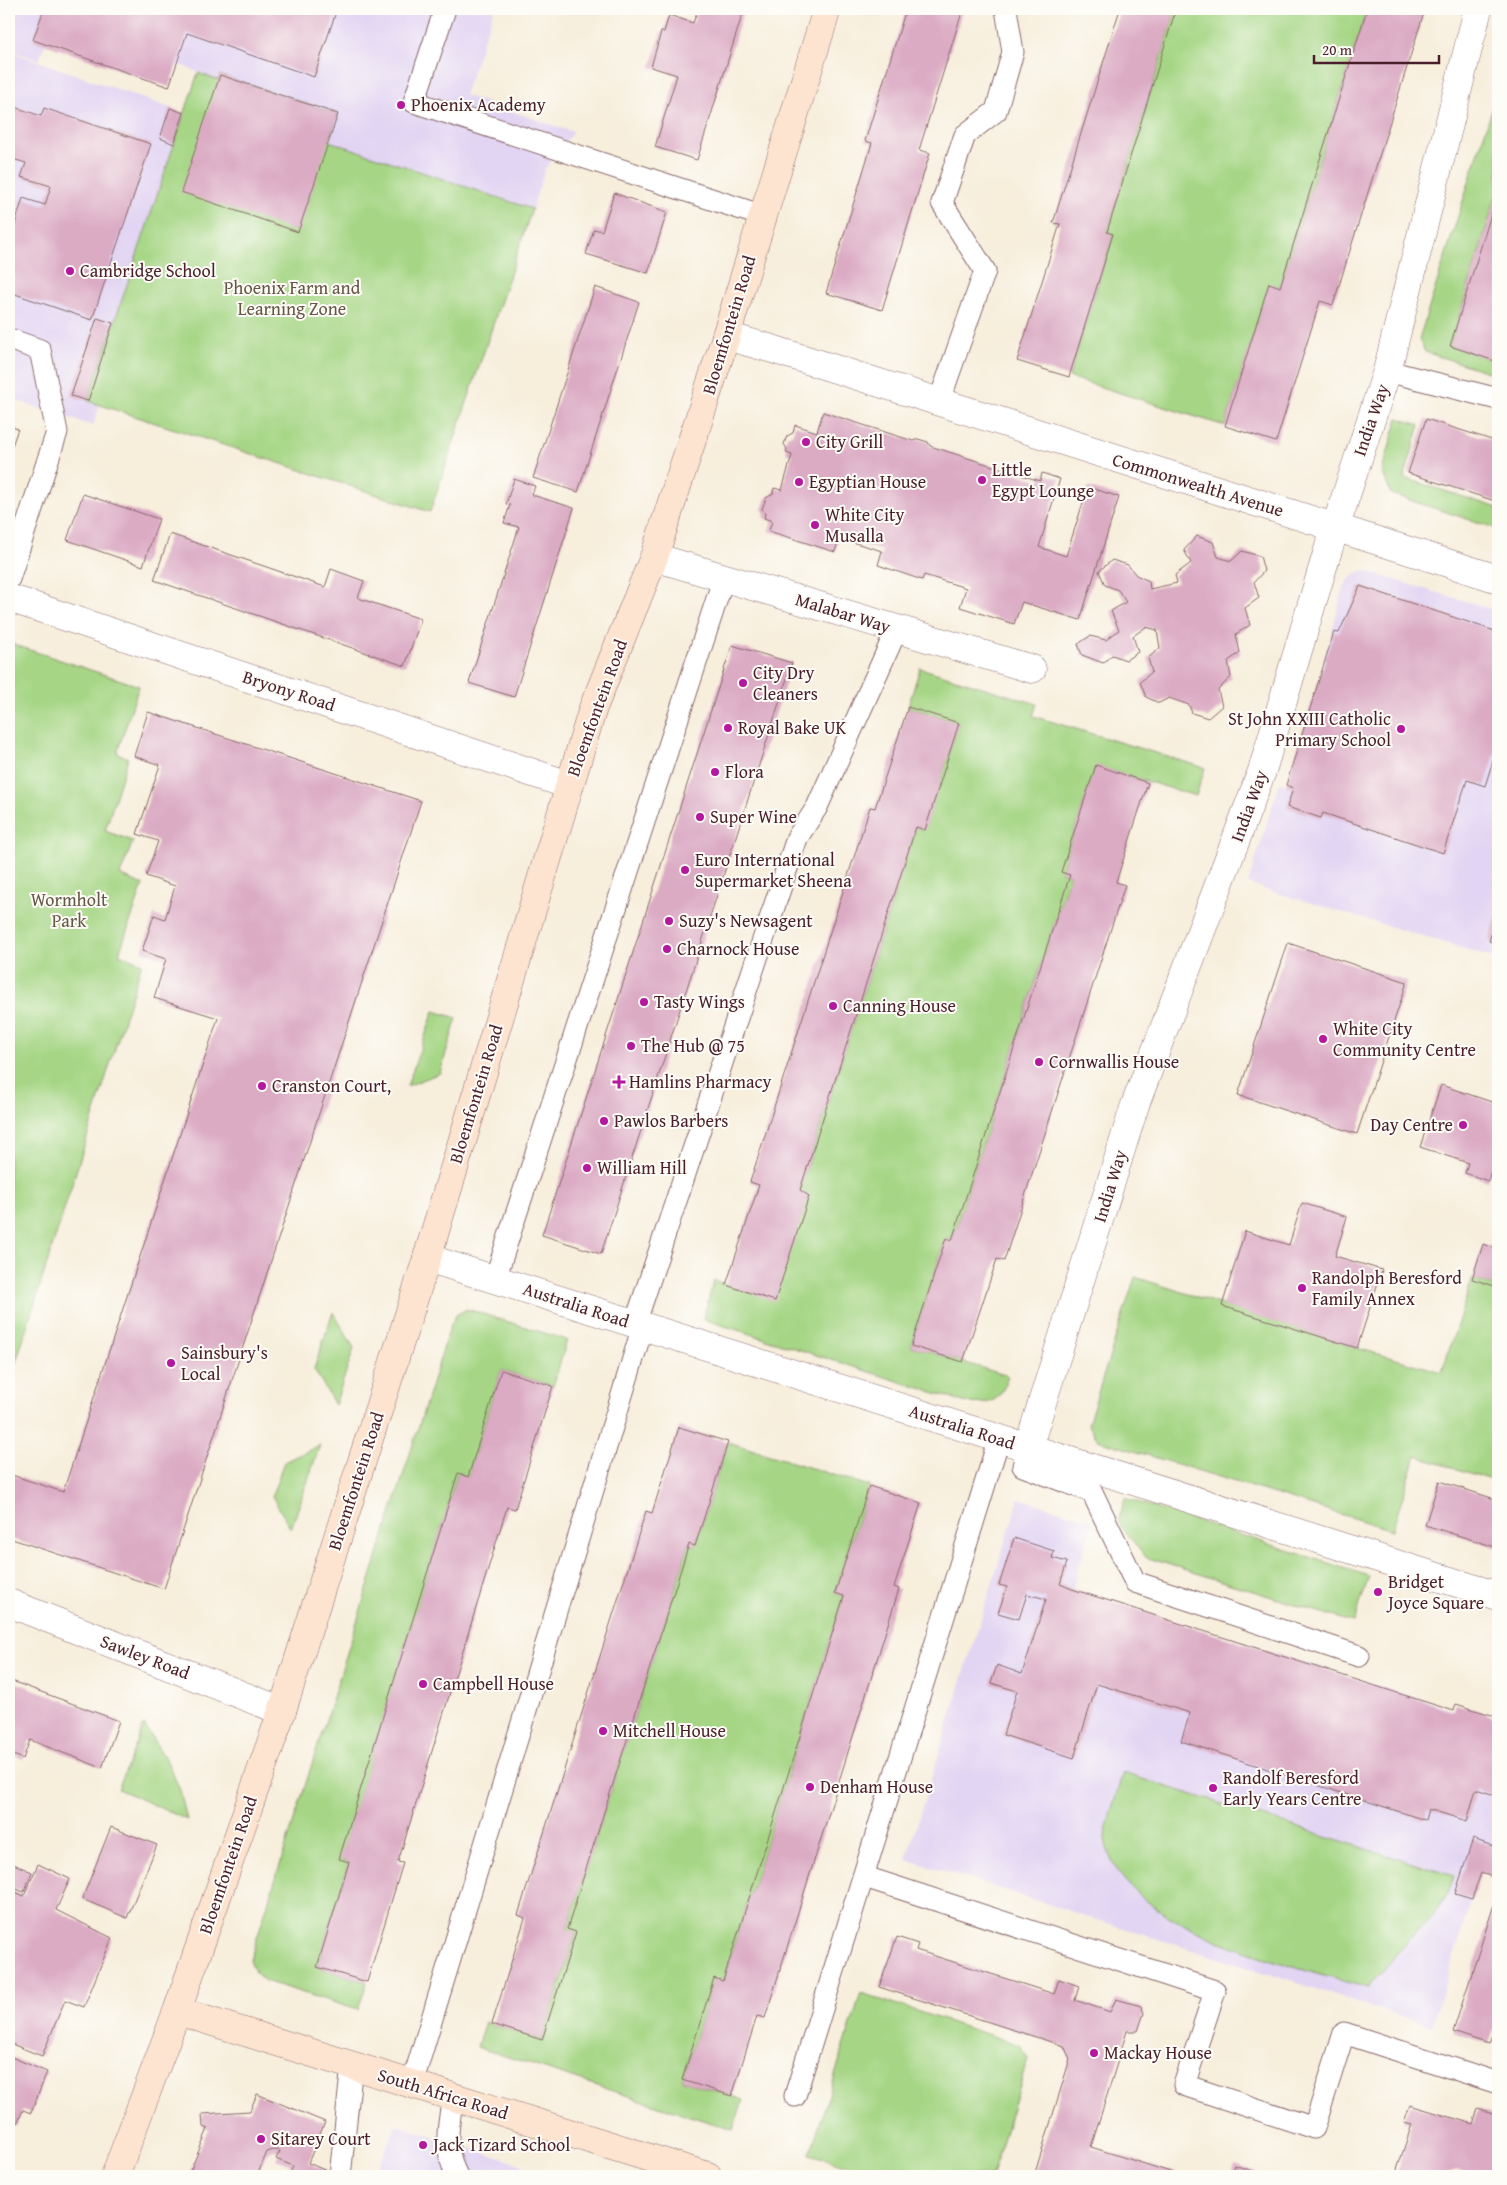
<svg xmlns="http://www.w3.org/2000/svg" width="1507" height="2185" font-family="'Gentium Book Plus',serif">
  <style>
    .built { fill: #e2d4f3 }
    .green { fill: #a6d685; stroke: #787a58 }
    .building { fill: #dbabc4 }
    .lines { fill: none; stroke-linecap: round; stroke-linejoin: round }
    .lane-casing { stroke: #876769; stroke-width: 23 }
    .street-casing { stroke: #876769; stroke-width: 29 }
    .secondary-casing { stroke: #876769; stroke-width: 29 }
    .lane { stroke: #fff; stroke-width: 21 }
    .street { stroke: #fff; stroke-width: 28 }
    .secondary { stroke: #fde4d0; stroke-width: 28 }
    .poi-dot { fill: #b5179e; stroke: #fdfcf7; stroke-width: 2 }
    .labels { text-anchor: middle; stroke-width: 4; stroke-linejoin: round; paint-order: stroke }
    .poi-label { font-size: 18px; fill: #4a1f2b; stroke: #fdfcf7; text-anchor: start }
    .park-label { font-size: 18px; fill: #665646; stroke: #fdfcf7 }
    .street-label { font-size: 18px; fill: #4a1f2b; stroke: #fdfcf7 }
  </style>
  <rect width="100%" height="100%" fill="#fdfcf7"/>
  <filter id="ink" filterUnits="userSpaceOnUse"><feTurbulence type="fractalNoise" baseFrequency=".02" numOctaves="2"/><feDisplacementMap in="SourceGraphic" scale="10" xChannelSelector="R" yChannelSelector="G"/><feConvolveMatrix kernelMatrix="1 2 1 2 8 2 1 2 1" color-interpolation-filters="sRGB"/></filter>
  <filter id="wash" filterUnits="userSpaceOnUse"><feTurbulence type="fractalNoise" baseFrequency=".0096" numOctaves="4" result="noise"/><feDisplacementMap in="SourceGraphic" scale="20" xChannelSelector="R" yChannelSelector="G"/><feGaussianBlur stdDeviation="1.12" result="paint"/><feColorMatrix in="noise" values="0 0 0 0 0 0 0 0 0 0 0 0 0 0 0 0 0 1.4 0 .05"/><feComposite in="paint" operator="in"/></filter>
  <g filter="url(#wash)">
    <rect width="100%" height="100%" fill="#f7eedc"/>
    <path class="built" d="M9,9h485l-30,86 109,37 -28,37 -13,40 -203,-68 9,-27 -117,-39 -2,5 -42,-16 -8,23 -124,-43 -6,16 -30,-10z
      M9,51l175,62 -96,288 12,4 -7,21 -84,-28z
      M1362,570l136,41v348l-250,-75 31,-101 7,2 34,-109 22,-83 5,-12z
      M1019,1498l74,23 -21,68 382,121 2,-6 42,13v162l-18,-6 -48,153 -526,-167z
      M396,2125l124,39 14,12h-160z"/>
    <path class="green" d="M1176,9h191l-87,278 -11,-3 -44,142 -156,-49 44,-142 -6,-3z
      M198,73l20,7 2,-5 118,39 -9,27 203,68 -102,303 -342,-111z
      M1498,91v99l-48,156 48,16v13l-73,-23 -6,-13z
      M1398,418l22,7 -16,53 94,30v21l-107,-35 -9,-23z
      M9,643l130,43 -22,67 11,5 -23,73 28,10 -13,34 23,10 -24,69 23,9 -133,421z
      M920,668l117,36 -4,12 172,52 -9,28 -100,-30 -35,106 9,3 -118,365 -6,-2 -35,108 97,30c-8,25 -15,29 -41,27l-264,-84 11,-39 12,5 74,-95 116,-363 8,3 35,-107 -51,-16z
      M434,1011l23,7 -17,55 -33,13z
      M1135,1277l222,71 85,24 30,-93 26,8v195l-82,-26 -24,74 -294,-90 -10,-16z
      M467,1309l100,31 -14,46 -52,-16 -33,107 -10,-4 -118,386 9,3 -32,105 50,15 -9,28 -93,-29 -10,-9 -5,-12 201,-636 5,-9z
      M333,1312l21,36 -19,57 -21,-36z
      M728,1442l141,44 -34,107 9,3 -121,385 -9,-2 -32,101 61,20 -10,30 -256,-83 8,-25 57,18 34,-107 -9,-4 122,-385 6,2z
      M320,1445l-29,84 -19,-33 12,-34z
      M1125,1498l244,78 -15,47 -209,-66 -27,-35z
      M144,1725l24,38 12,27 7,30 -69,-31z
      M1123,1773l331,103c-9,34 -29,45 -51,71 -13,13 -24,27 -35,41 -72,-21 -250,-60 -263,-149 -1,-8 15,-55 18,-66z
      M861,1993l159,52 8,14 -36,117h-112l-70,-22z"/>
    <g id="blocks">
      <path class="building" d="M44,9h293l-23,68 -127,-44 -18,54 -136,-47z
        M698,9h46l-47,151 -42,-13 22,-72 -26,-8 10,-35h3l5,-17 24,8z
        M906,9h57l-44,141 11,3 -48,157 -56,-17 46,-150 -7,-2z
        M1120,9h56l-69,223 6,2 -44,143 -52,-16 43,-137 -7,-1z
        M1367,9h58l-92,296 -13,-4 -44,141 -51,-16 44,-143 11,4z
        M220,75l118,39 -40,118 -117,-40z
        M9,105l32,11 3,-8 107,36 -59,176 -83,-28v-64l4,2 10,-32 22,7 6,-19 -30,-9 5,-14 -17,-5z
        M170,108l14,5 -10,31 -14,-6z
        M1498,192v170l-48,-16z
        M614,193l53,19 -19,61 -62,-19 8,-25 8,2z
        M595,287l44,15 -61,190 -45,-14z
        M97,318l16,5 -25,78 -17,-5z
        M823,412l90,29 5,-2 10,3 2,4 110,35 2,-8 18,6 -21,68 27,9 22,-69 31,10 -39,123 -58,-18 -8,22 -54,-17 6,-19 -42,-13 -2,5 -44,-15 4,-14 -43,-13 -4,14 -66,-21 3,-10 -8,-3 1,-4 -3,-5 4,-11 7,-4 1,-6 8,2 10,-35 -6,-2 1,-4 -3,-5 3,-8 6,-3 2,-8 22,7z
        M1426,419l72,23v60l-90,-29z
        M9,426l9,3 -9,25z
        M514,479l21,7 -3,9 42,13 -60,189 -45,-14 50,-156 -15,-4 6,-18 -4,-1z
        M83,494l76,25 -16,47 -76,-26z
        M170,534l155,53 6,-18 33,12 -6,17 63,21 -16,47 -251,-86z
        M1197,536l16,6 5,15 13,4 11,-10 18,5 4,15 -10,11 5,16 -14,10 5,17 -14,9 4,19 -12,8 3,16 -13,13 4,16 -14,12 -16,-5 -3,-8 -20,-7 -10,5 -13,-6 -6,-15 12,-10 -4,-14 12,-10 -3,-18 -11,-3 -13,9 5,16 -12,8 -14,-5 -9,8 -21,-8 -4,-11 12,-8 16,4 13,-10 -8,-19 15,-9 -8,-12 -13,-5 -6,-14 13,-11 16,5 8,10 13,6 1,8 27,-6 -2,-8 16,-12 -7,-13z
        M1360,586l138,46v123l-3,-1 -10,32 -18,-6 -24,73 -120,-40 -2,5 -34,-11 6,-19 -7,-3 48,-153 5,1z
        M732,645l60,18 -191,591 -59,-19z
        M908,707l51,16 -34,107 -9,-3 -116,363 9,6 -34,105 -49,-16 33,-100 -9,-3 120,-375 5,1z
        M148,712l273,89 -257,788 -155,-51v-64l54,18 155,-474 -64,-20 12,-39 -24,-8 12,-36 11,4 10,-33 -29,-10 12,-35 -21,-7 23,-69 -26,-9z
        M1096,765l52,18 -32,99 9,3 -121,376 -7,-2 -34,103 -52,-16 35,-108 6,2 118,-365 -9,-3z
        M1498,912v32l-9,-3z
        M1288,943l119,39 -50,152 -119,-39z
        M1441,1085l57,19v69l-7,-2 -3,10 -23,-8 3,-10 -48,-16z
        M1302,1203l45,14 -12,39 47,14 -25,78 -135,-42 23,-75 44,14z
        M1483,1244l15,5v38l-26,-8z
        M501,1370l52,16 -38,123 -8,-2 -109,355 5,1 -36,119 -50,-15 32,-105 -10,-3 119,-386 10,4z
        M679,1427l49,15 -33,104 -6,-2 -122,385 9,3 -34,108 -50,-16 33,-106 -7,-3 128,-404 6,2z
        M1439,1481l59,19v48l-73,-23z
        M869,1486l52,17 -27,84 5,2 -134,429 -8,-2 -25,80 -50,-16 32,-102 9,3 121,-385 -9,-3z
        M1014,1538l40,13 -2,7 15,4 -7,22 12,5 382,122 2,-7 42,13v79l-22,-7 -9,32 -39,-12 -3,11 -244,-79 9,-28 -93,-29 -23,74 -71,-23 14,-44 -26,-8 6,-18 25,9 24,-75 -19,-5 -8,25 -21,-6 9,-26 -8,-2z
        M9,1680l110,41 -17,47 -72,-28 -7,19 -14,-6z
        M111,1827l46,18 -30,73 -45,-19z
        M1473,1839l25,9v31l-17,-6 -9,26 -17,-5z
        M9,1862l23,10 -8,20 -15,-6z
        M38,1864l32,15 -14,31 56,28 -28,69 -19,-7 -23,56 -33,-13v-154l15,7z
        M1498,1892v139l-4,-1 -5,14 -36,-12z
        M897,1937l21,7 -2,6 138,44 5,-15 20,7 -4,14 35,12 6,-13 25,7 3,7 -6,18h-11l-36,116 92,29h-149l36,-117 -6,-13 -185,-59z
        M9,2056l38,16 -16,41 -8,-3 -7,16 -7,-3z
        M257,2094l68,28 -17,41 21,9 -2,4h-38l4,-10 -17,-7 4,-8 -6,-1 -7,2 -10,24h-69l20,-47 -5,-2 -1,-13 48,-3z
        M1410,2105l63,19 5,-15 20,7 -3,15 3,1v44h-23l-18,-6 -12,4 -1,2h-49l17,-52 -8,-2z
        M1234,2165l35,11h-38z"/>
    </g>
  </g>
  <g filter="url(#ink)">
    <use href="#blocks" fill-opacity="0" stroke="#876769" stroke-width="1"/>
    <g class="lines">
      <defs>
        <path id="lane" d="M445,9l-31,93 349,114
          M9,339l31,11 17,82 -48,147
          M1387,371l111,28
          M939,402l46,-131 -43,-68 23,-68 31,-24 17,-59 -7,-43
          M495,1279l229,-702
          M635,1324l162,-486 20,-31 80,-178
          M1028,1448l-5,18 69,26 43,90 224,74
          M865,1877l350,114 -31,94 130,43 30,-95 154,50
          M412,2084l231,-758
          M795,2096l204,-657
          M453,2097c-5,30 -10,51 4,79
          M340,2176l12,-111"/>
        <path id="street" d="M726,336l43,12 729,231
          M654,557l378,112
          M9,598l560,187
          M427,1258l1071,338
          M1028,1448l107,-343 127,-334 66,-221 59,-179 91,-362
          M9,1603l273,108"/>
        <path id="secondary" d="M177,2011l531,165
          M115,2176l62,-165 105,-300 145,-453 166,-550 61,-151 72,-221 101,-327"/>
      </defs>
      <use href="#lane" class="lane-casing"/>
      <use href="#street" class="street-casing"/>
      <use href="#secondary" class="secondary-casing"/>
      <use href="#lane" class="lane"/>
      <use href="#street" class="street"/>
      <use href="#secondary" class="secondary"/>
    </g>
  </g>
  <g class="poi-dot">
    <circle cx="401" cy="105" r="5"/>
    <circle cx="70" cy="271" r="5"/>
    <circle cx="806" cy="442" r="5"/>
    <circle cx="982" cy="480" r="5"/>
    <circle cx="799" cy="482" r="5"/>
    <circle cx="815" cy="525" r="5"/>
    <circle cx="743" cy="683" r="5"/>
    <circle cx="728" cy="728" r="5"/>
    <circle cx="1401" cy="729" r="5"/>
    <circle cx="715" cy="772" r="5"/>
    <circle cx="700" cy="817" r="5"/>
    <circle cx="685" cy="870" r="5"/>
    <circle cx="669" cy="921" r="5"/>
    <circle cx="667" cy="949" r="5"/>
    <circle cx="644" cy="1002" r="5"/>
    <circle cx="833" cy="1006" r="5"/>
    <circle cx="1323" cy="1039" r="5"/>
    <circle cx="631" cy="1046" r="5"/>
    <circle cx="1039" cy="1062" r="5"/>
    <path d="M616.5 1074.5h5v5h5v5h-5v5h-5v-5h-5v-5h5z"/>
    <circle cx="262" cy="1086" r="5"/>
    <circle cx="604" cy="1121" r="5"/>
    <circle cx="1463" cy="1125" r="5"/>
    <circle cx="587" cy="1168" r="5"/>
    <circle cx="1302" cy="1288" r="5"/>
    <circle cx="171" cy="1363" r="5"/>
    <circle cx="1378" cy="1592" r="5"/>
    <circle cx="423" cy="1684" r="5"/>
    <circle cx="603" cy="1731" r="5"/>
    <circle cx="810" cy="1787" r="5"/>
    <circle cx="1213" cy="1788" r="5"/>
    <circle cx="1094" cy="2053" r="5"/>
    <circle cx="261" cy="2139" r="5"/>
    <circle cx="423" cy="2145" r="5"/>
  </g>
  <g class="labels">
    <g class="poi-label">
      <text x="411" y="111">Phoenix Academy</text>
      <text x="80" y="277">Cambridge School</text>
      <text x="816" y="448">City Grill</text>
      <text x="992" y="476">Little<tspan x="992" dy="21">Egypt Lounge</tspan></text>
      <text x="809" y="488">Egyptian House</text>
      <text x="825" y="521">White City<tspan x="825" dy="21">Musalla</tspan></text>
      <text x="753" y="679">City Dry<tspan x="753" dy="21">Cleaners</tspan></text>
      <text x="1391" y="725" text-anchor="end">St John XXIII Catholic<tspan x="1391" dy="21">Primary School</tspan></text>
      <text x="738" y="734">Royal Bake UK</text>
      <text x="725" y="778">Flora</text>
      <text x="710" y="823">Super Wine</text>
      <text x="695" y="866">Euro International<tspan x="695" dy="21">Supermarket Sheena</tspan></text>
      <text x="679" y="927">Suzy's Newsagent</text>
      <text x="677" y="955">Charnock House</text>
      <text x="654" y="1008">Tasty Wings</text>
      <text x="843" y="1012">Canning House</text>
      <text x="1333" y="1035">White City<tspan x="1333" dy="21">Community Centre</tspan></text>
      <text x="641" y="1052">The Hub @ 75</text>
      <text x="1049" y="1068">Cornwallis House</text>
      <text x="629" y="1088">Hamlins Pharmacy</text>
      <text x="272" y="1092">Cranston Court,</text>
      <text x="614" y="1127">Pawlos Barbers</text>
      <text x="1453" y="1131" text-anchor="end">Day Centre</text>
      <text x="597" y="1174">William Hill</text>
      <text x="1312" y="1284">Randolph Beresford<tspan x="1312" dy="21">Family Annex</tspan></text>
      <text x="181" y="1359">Sainsbury's<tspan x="181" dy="21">Local</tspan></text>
      <text x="1388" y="1588">Bridget<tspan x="1388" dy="21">Joyce Square</tspan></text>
      <text x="433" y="1690">Campbell House</text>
      <text x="613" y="1737">Mitchell House</text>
      <text x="1223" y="1784">Randolf Beresford<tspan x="1223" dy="21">Early Years Centre</tspan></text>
      <text x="820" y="1793">Denham House</text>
      <text x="1104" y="2059">Mackay House</text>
      <text x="271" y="2145">Sitarey Court</text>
      <text x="433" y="2151">Jack Tizard School</text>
    </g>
    <g class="park-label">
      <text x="292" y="294">Phoenix Farm and<tspan x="292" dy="21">Learning Zone</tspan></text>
      <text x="69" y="906">Wormholt<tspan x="69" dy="21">Park</tspan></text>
    </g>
    <g class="street-label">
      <text transform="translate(729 325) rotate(-73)" y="6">Bloemfontein Road</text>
      <text transform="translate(1371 420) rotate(-71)" y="6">India Way</text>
      <text transform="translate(1198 485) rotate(17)" y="6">Commonwealth Avenue</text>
      <text transform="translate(843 613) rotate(17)" y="6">Malabar Way</text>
      <text transform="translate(289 691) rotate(18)" y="6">Bryony Road</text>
      <text transform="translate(597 708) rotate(-70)" y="6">Bloemfontein Road</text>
      <text transform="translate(1249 806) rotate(-70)" y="6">India Way</text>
      <text transform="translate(476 1094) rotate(-73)" y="6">Bloemfontein Road</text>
      <text transform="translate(1110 1186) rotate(-73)" y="6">India Way</text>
      <text transform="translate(576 1305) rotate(18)" y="6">Australia Road</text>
      <text transform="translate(962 1427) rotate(18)" y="6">Australia Road</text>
      <text transform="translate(356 1481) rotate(-72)" y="6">Bloemfontein Road</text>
      <text transform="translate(145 1657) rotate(21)" y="6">Sawley Road</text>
      <text transform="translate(228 1865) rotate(-71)" y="6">Bloemfontein Road</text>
      <text transform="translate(443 2094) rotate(17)" y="6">South Africa Road</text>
    </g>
  </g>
  <rect width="1507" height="2185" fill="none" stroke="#fdfcf7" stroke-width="30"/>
  <path d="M1314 55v8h125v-8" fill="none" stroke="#4a1f2b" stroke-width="2.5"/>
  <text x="1322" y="55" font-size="15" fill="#4a1f2b" stroke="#fdfcf7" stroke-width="4" paint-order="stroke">20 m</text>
</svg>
